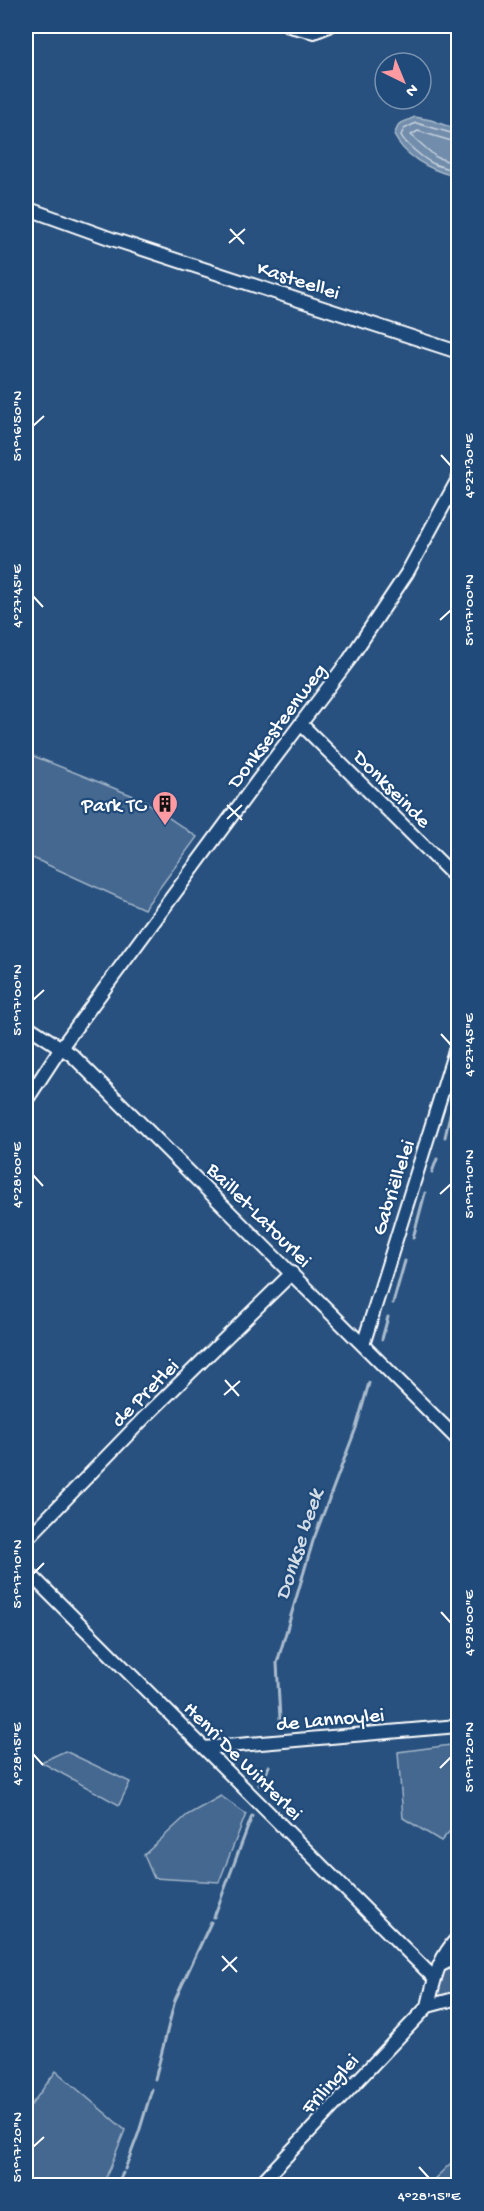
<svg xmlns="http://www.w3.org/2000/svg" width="484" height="2211" font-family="'Gochi Hand',sans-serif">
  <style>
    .green { fill: #446890; stroke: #a2b4c8; stroke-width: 1.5 }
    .water { fill: #718dab; stroke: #aabbcd; stroke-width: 1.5 }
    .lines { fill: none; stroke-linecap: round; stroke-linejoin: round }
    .shore { stroke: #c6d1dd; stroke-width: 1.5 }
    .stream { stroke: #aabbcd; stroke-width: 3 }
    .minor-casing { stroke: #fff; stroke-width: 16 }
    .minor { stroke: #1f4a7a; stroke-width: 12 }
    .ticks { fill: none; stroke: #fff; stroke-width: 2 }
    .labels { text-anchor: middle; stroke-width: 4.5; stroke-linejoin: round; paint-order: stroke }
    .street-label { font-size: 21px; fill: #fff; stroke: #1f4a7a }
    .poi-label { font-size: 21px; fill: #fff; stroke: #1f4a7a; text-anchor: end }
    .water-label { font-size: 22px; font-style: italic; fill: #d4dde6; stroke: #1f4a7a }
    .neatline { fill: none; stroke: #fff; stroke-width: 2 }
    .ticks-label { font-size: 15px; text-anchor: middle; fill: #fff }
  </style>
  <rect width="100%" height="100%" fill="#28517f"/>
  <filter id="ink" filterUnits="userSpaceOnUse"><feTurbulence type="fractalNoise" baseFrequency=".0167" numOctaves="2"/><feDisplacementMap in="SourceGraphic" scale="12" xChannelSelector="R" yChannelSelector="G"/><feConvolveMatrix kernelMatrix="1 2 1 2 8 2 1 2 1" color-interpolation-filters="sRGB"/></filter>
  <g filter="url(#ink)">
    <path class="green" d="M26,753l115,46 56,38 -53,72 -118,-54z
      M458,1744v78l-17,19 -38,-23 -5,-66z
      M65,1751l65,31 -11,23 -78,-43z
      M221,1796l25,18 -27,68 -65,-4 -10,-23 43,-40z
      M452,1966l6,3v22l-12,6h-6c-7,-9 2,-27 12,-31z
      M56,2071l69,59 -22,55h-77v-73z
      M451,2163l7,8v14h-30z"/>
    <path class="water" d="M415,117l16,3 27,10v61l-8,-16c-21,-6 -46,-19 -56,-40l5,-11z"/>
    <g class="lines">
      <path class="shore" d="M458,135l-42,-12 -12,6 -3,6c3,8 24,25 33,29 10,5 19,3 24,14
        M458,143l-40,-12 -7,4 25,22 22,8"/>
      <path class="stream" d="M445,1137l10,-43 3,-5
        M432,1172l5,-13
        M413,1238l12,-45
        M393,1303l12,-42
        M382,1339l6,-22
        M280,1719l-3,-56 36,-122 43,-113 13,-45
        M259,1785l5,-6 5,-13
        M214,1917l38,-101
        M155,2079l20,-79 36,-78
        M125,2169l14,-37 13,-43
        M116,2186l7,-13"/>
      <defs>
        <path id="minor" d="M289,26l25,6 15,-6
          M26,208l86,31 346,113
          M301,724l157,156
          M26,1025l46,30 386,385
          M26,1101l34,-52 198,-269 91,-120 58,-87 51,-94
          M363,1345l95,-304
          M26,1540l119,-123 147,-144
          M26,1570l408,408
          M204,1748l254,-22
          M439,1966l12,-6 7,4
          M428,2006l30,-8
          M258,2186l170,-180c7,-28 9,-46 30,-69"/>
      </defs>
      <use href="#minor" class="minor-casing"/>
      <use href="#minor" class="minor"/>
    </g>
  </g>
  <path class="ticks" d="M230,229l14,15M229,243l16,-14M33,426l11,-10M441,455l10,11M33,596l10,11M440,620l11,-10M227,805l15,15M227,819l15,-14M33,1000l11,-10M441,1034l10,11M33,1175l10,11M440,1194l11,-10M225,1380l14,16M224,1395l16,-14M33,1574l11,-11M441,1612l10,11M33,1754l10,11M440,1768l11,-11M222,1956l15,16M222,1971l15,-14M33,2147l11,-10M419,2167l10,11"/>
  <defs>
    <symbol id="building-pin" viewBox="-11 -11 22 30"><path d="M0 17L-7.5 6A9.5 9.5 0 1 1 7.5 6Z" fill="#ff9aa2" stroke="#1f4a7a"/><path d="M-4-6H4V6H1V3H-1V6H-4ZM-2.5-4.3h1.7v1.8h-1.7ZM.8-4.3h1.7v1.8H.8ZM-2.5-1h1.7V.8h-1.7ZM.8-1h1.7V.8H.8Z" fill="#111"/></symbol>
  </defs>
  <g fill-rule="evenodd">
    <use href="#building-pin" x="150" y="789" width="30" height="40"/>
  </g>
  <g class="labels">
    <g class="street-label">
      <text transform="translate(299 279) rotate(18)" y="7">Kasteellei</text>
      <text transform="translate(276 725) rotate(-53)" y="7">Donksesteenweg</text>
      <text transform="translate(393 788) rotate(45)" y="7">Donkseinde</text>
      <text transform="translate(392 1187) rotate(-72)" y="7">Gabriëllelei</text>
      <text transform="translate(260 1214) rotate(45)" y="7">Baillet-Latourlei</text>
      <text transform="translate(144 1392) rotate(-45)" y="7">de Pretlei</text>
      <text transform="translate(330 1718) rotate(-5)" y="7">de Lannoylei</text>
      <text transform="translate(244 1760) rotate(45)" y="7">Henri De Winterlei</text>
      <text transform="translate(329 2083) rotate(-47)" y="7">Frilinglei</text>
    </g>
    <g class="poi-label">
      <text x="146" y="811">Park TC</text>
    </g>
    <g class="water-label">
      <text transform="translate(297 1544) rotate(-72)" y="8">Donkse beek</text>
    </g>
  </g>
  <rect width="484" height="2211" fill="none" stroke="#1f4a7a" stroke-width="66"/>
  <g transform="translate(403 81) rotate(137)"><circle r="28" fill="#1f4a7a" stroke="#7992af" stroke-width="1.5"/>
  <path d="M0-4.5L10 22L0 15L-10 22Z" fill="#ff9aa2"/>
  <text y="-9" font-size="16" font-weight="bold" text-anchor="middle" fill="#ffffff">N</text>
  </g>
  <rect x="33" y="33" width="418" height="2145" class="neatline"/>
  <g class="ticks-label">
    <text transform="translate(16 426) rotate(-90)" y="5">51°16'50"N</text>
    <text transform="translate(468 466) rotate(-90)" y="5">4°27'30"E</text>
    <text transform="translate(16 596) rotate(-90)" y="5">4°27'45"E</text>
    <text transform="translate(468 610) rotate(-90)" y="5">51°17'00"N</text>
    <text transform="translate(16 1000) rotate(-90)" y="5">51°17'00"N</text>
    <text transform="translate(468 1045) rotate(-90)" y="5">4°27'45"E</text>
    <text transform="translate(16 1175) rotate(-90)" y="5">4°28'00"E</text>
    <text transform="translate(468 1184) rotate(-90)" y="5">51°17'10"N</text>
    <text transform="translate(16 1574) rotate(-90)" y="5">51°17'10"N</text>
    <text transform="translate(468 1623) rotate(-90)" y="5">4°28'00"E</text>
    <text transform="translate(16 1754) rotate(-90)" y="5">4°28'15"E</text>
    <text transform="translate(468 1757) rotate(-90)" y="5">51°17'20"N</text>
    <text transform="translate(16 2147) rotate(-90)" y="5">51°17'20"N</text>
    <text x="429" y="2200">4°28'15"E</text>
  </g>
</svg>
